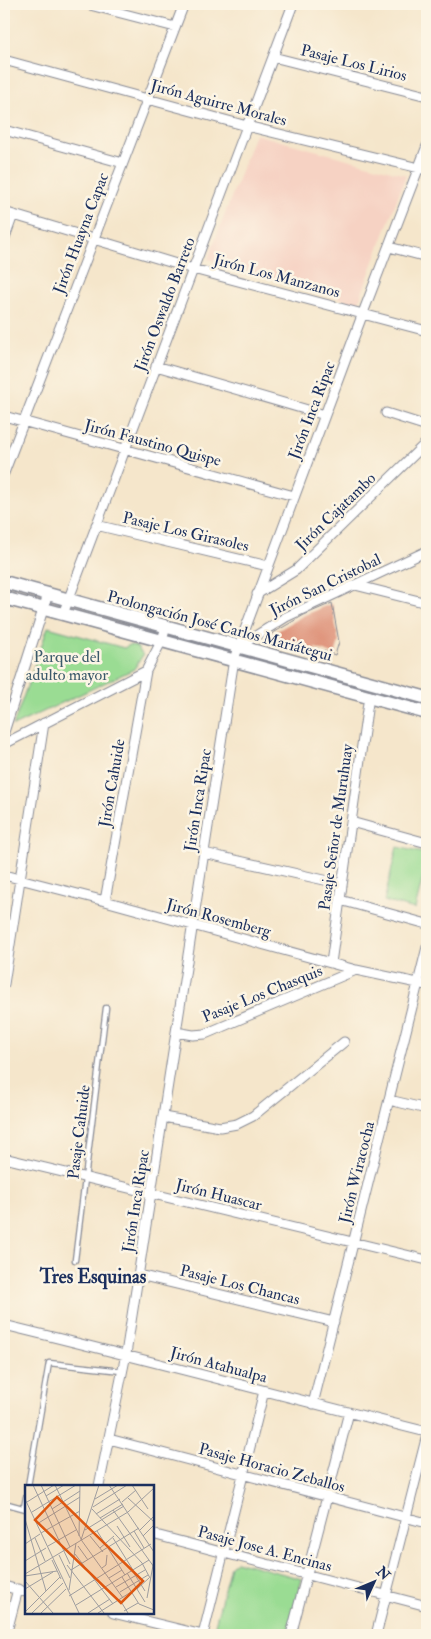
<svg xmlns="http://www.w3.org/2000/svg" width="431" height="1639" font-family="'IM FELL Double Pica',serif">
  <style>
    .built { fill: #f6d2c3 }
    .green { fill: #9adc93; stroke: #5a8678 }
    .building { fill: #de9178 }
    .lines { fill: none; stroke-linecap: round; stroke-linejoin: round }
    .lane-casing { stroke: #888a94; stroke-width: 7 }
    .street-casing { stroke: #888a94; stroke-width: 11 }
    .secondary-casing { stroke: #888a94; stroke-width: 15 }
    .lane { stroke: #fff; stroke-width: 4.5 }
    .street { stroke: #fff; stroke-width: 9 }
    .secondary { stroke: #fff; stroke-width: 12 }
    .labels { text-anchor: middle; stroke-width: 5; stroke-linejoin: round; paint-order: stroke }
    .street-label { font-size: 16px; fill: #1b2f5e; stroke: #fcf5e5 }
    .park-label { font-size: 16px; fill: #3b5a6b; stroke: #fcf5e5 }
    .quarter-label { font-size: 19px; font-weight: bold; fill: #1b2f5e; stroke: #fcf5e5 }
    .inset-road { fill: none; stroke: #9e9d9f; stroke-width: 1 }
    .view { fill: #de5710; fill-opacity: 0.15; stroke: #de5710; stroke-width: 2.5 }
    .inset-edge { fill: none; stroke: #1b2f5e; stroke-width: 2.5 }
  </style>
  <rect width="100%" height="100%" fill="#fcf5e5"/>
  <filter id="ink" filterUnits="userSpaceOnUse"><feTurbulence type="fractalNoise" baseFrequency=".02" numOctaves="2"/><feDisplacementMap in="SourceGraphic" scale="10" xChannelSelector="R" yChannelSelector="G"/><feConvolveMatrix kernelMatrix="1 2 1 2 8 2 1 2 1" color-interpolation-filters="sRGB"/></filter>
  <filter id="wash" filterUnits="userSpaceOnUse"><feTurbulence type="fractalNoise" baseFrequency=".0096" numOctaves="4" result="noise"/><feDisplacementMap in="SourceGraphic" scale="20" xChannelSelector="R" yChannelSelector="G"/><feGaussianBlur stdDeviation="1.12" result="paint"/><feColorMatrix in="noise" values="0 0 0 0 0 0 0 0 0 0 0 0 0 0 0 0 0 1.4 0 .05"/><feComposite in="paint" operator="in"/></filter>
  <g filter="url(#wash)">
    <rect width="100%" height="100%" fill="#f5e6cb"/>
    <path class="built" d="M255,134l151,41 -48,129 -150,-45z"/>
    <path class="green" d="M48,627l76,21 5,-3 7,1 7,9 -9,14 -121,57z
      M397,847l30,7v7l-12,48 -31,-8z
      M236,1561l66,18 -15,56h-55l-8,-1 -9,-9 15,-59z"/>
    <g id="blocks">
      <path class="building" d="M332,603l7,39 -4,13 -20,-7 1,6 -45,-10 -3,-8 36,-21z"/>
    </g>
  </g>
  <g filter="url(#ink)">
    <use href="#blocks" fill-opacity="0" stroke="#888a94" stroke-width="1"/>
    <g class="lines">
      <defs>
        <path id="lane" d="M75,1260l31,-252
          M28,1486l21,-123 73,8
          M4,1503l22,6
          M24,1508l2,-11"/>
        <path id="street" d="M86,4l89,23
          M273,57l154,39
          M4,60l243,66 180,44
          M4,130l119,33
          M4,212l189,57 234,62
          M4,240l9,-25
          M389,247l38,10
          M156,366l169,49
          M386,413l41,13
          M4,416l290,80
          M4,473l180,-469
          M96,525l172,41
          M355,585l72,18
          M257,594l39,-24 131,-128
          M63,614l230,-610
          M238,647l48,-30 141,-66
          M4,732l44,-138
          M4,744l142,-73 16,-31 4,-13
          M351,822l76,21
          M204,853l138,31
          M4,875l101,26 251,69 71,15
          M340,900l87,24
          M105,901l41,-230
          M331,963l38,-267
          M4,984l40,-261
          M176,1032l17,3 12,-1 151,-64
          M389,1100l38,9
          M163,1117l57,10 17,-3 16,-8 91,-74
          M4,1158l423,102
          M139,1275l195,47
          M4,1325c141,34 282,72 423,107
          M313,1404l114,-457
          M109,1439l318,84
          M99,1486l27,-132 108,-695 129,-346 64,-167
          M152,1534l275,72
          M4,1586l22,6
          M113,1613l90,22
          M6,1635l12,-46
          M203,1635l61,-244
          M291,1635l58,-223
          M376,1635l51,-200"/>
        <path id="secondary" d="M4,582l423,116
          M4,598l423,115"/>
      </defs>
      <use href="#lane" class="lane-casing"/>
      <use href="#street" class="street-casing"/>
      <use href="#secondary" class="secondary-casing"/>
      <use href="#lane" class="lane"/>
      <use href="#street" class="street"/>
      <use href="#secondary" class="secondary"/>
    </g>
  </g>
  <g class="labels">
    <g class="street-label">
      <text transform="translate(354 62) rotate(14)" y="6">Pasaje Los Lirios</text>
      <text transform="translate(219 102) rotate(15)" y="6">Jirón Aguirre Morales</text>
      <text transform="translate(80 233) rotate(-69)" y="6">Jirón Huayna Capac</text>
      <text transform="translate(277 275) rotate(15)" y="6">Jirón Los Manzanos</text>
      <text transform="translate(164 304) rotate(-69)" y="6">Jirón Oswaldo Barreto</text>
      <text transform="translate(311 410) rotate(-69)" y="6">Jirón Inca Ripac</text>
      <text transform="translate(153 442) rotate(15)" y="6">Jirón Faustino Quispe</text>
      <text transform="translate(335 511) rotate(-44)" y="6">Jirón Cajatambo</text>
      <text transform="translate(186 531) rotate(13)" y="6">Pasaje Los Girasoles</text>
      <text transform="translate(325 584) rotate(-26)" y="6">Jirón San Cristobal</text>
      <text transform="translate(220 625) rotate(15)" y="6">Prolongación José Carlos Mariátegui</text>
      <text transform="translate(111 783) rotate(-80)" y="6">Jirón Cahuide</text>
      <text transform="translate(197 800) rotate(-81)" y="6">Jirón Inca Ripac</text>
      <text transform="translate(335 827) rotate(-82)" y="6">Pasaje Señor de Muruhuay</text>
      <text transform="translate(219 917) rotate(15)" y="6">Jirón Rosemberg</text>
      <text transform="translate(262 993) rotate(-22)" y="6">Pasaje Los Chasquis</text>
      <text transform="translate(78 1132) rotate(-83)" y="6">Pasaje Cahuide</text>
      <text transform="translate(356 1172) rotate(-76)" y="6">Jirón Wiracocha</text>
      <text transform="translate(219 1194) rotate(14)" y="6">Jirón Huascar</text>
      <text transform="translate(135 1201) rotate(-81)" y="6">Jirón Inca Ripac</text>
      <text transform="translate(240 1284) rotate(14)" y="6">Pasaje Los Chancas</text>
      <text transform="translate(219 1364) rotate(15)" y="6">Jirón Atahualpa</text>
      <text transform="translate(272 1467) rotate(15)" y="6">Pasaje Horacio Zeballos</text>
      <text transform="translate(265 1548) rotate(15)" y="6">Pasaje Jose A. Encinas</text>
    </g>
    <g class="park-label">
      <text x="67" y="662">Parque del<tspan x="67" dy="18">adulto mayor</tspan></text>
    </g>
    <g class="quarter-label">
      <text x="93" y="1283">Tres Esquinas</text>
    </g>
  </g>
  <g transform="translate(25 1485)">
    <rect width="129" height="129" fill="#f5e6cb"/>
    <path class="inset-road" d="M8,0l37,79M16,0l29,62M30,0l27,56 41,57M84,0l45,67M107,0l16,24M21,11l18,-11M103,13l26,24M0,14l54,114M70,14l23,-14M2,17l27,-17M97,17l14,-12M68,22l34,-22M27,24l28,-18M67,24l50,54 8,15M88,25l41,57M7,27l44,-27M71,29l24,-15M75,33l23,-14M0,34l21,72M12,39l43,-27M92,41l13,21M60,45l39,-24M115,45l14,-14M72,46l28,44M109,46l10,17M16,48l39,-22M54,51l1,-51M65,51l13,16M118,51l11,-11M10,53l10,23M88,53l20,32M56,55l18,-55M0,59l15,-10M23,61l28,-16M53,61l10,14M75,63l14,-12M50,69l38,50M34,70l11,23M27,75l9,19M0,76l21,-13M42,80l37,48M77,83l4,-3 1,-10M46,85l68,-42M107,85l13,21M102,88l18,29M0,89l103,-62 26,-24M0,91l32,-5M97,92l17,27 15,6M84,93l13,-8M0,96l28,32M91,102l29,-17M0,104l28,-17M112,104l12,-11M44,105l7,-47M95,107l28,-17M44,111l82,-52M122,113l7,-38M95,115l8,13M51,120l73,-45M99,126l14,-8M0,127l35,-35M7,128l31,-30M16,128l25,-24M63,128l22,-14M73,128l33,-21"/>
    <path class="view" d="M32,12l86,84 -22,22 -86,-83z"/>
    <rect width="129" height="129" class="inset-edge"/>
  </g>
  <rect width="431" height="1639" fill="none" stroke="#fcf5e5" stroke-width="20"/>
  <g transform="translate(374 1582) rotate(46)" stroke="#fcf5e5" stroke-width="4" paint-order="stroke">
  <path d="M0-4L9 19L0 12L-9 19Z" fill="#1b2f5e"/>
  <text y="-8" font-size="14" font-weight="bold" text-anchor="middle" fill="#1b2f5e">N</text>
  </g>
</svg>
